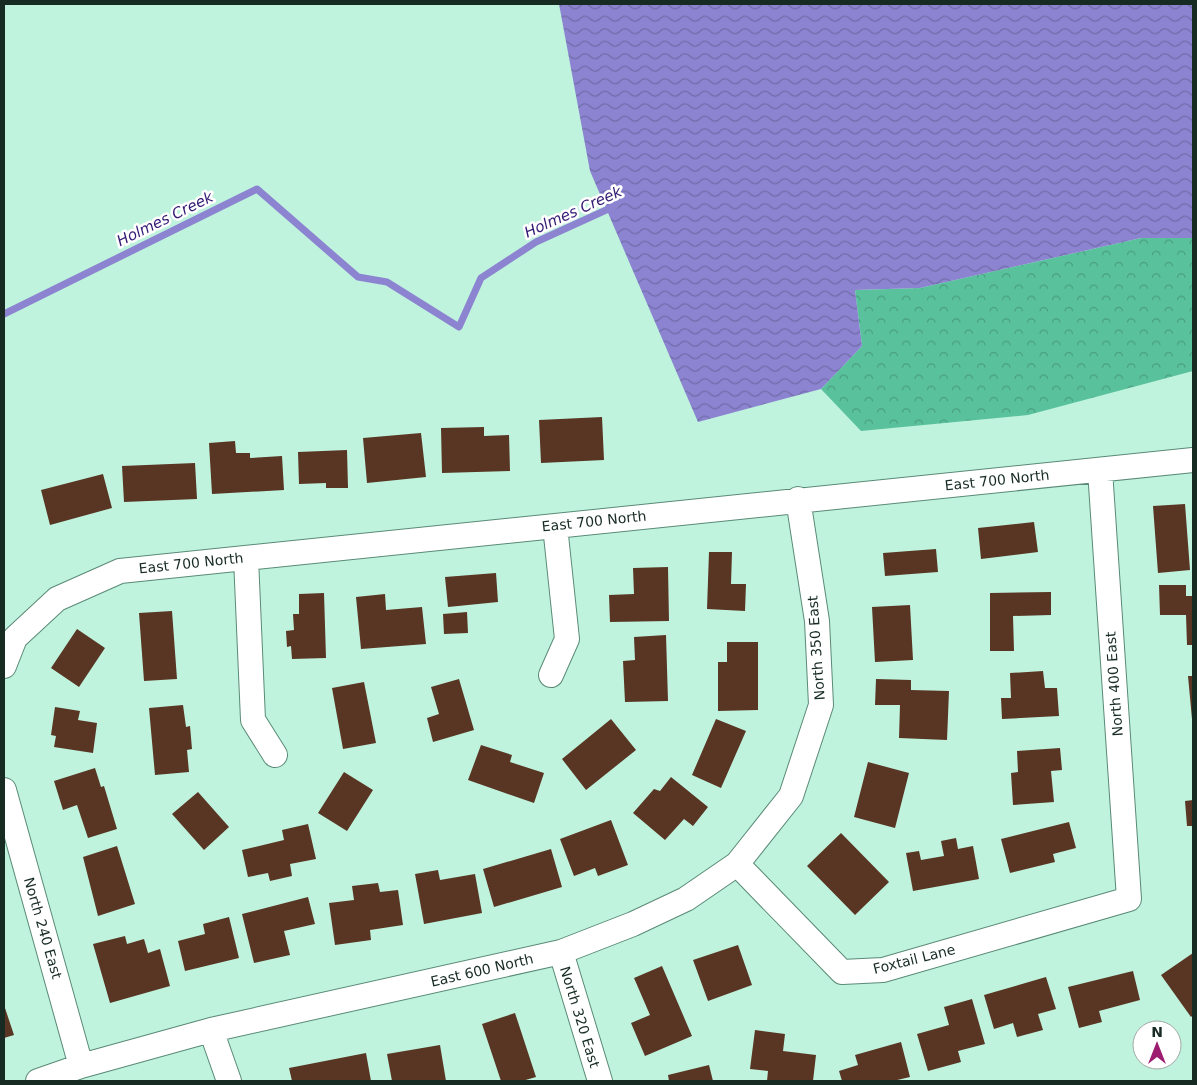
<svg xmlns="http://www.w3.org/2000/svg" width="1197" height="1085" font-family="'DejaVu Sans',sans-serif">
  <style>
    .forest { fill: url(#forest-crowns) }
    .water { fill: url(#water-waves) }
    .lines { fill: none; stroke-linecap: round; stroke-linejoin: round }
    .stream { stroke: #8c84d1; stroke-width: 7 }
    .building { fill: #593523 }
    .minor-casing { stroke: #5a8a77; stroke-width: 26 }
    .minor { stroke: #fff; stroke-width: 24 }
    .labels { text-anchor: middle; stroke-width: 5; stroke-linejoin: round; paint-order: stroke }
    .street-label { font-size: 14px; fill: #172b23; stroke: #fff }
    .water-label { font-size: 15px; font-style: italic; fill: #331b75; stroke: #fff }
  </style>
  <defs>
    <pattern id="forest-crowns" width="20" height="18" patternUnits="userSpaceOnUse" patternTransform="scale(1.25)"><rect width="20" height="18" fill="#59c29d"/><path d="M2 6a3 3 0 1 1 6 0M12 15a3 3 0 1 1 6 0" fill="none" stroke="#499e80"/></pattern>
    <pattern id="water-waves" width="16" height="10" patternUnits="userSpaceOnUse" patternTransform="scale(1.25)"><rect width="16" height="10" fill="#8c84d1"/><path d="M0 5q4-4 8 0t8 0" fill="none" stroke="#716ca9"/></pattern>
  </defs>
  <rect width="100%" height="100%" fill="#bff3dd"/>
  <path class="forest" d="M1141,238h52v133l-165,44 -167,16 -40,-42 41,-43 -7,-56 65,-2z"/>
  <path class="water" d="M559,4h634v234h-52l-221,50 -65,2 7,56 -41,43 -123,33 -108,-251z"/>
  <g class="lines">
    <path class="stream" d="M4,314l253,-125 101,88 29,5 72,45 22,-49 55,-36 79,-36"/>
  </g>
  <path class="building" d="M602,417l2,43 -63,3 -2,-43z
    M484,427v9l25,-1 1,36 -68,2 -1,-45z
    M421,433l5,44 -59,6 -4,-45z
    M235,441l1,12h14v5l32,-2 2,34 -72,4 -3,-51z
    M347,450l1,38h-22v-5l-27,1 -1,-32z
    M195,463l2,36 -73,3 -2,-36z
    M103,474l9,34 -62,17 -9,-35z
    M1185,504l5,66 -32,3 -5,-67z
    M1034,522l4,30 -57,7 -3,-31z
    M936,549l2,23 -53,4 -2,-23z
    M709,552h23l-1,32h15l-1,27 -38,-2z
    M668,567l1,54 -59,1 -1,-27 25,-1 -1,-26z
    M496,573l2,29 -50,5 -3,-30z
    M1159,585h27v11h7v49h-6l-1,-30h-26z
    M1051,592v23l-38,1 1,35h-24v-58z
    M324,593l2,65 -34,1 -1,-13 -4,1 -1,-16 8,-1 -1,-16h6v-20z
    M385,594l1,16 36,-3 4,37 -65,5 -5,-52z
    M910,605l3,55 -38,2 -3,-55z
    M172,611l5,68 -33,2 -5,-68z
    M467,612l1,21 -24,1 -1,-20z
    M77,629l28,19 -26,39 -28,-19z
    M666,635l2,66 -43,1 -2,-41 12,-1 -1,-23z
    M727,642h31v68l-40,1v-49h9z
    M1043,671l2,17h12l2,28 -57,3 -1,-21h10l-1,-25z
    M1188,676h5v43h-1z
    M459,679l15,51 -41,12 -6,-24 12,-4 -8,-27z
    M876,679l35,1v10l38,1 -2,49 -48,-2 1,-33h-25z
    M364,682l12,61 -33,6 -11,-61z
    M183,705l3,22 4,-1 2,23 -5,1 2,22 -34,3 -6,-67z
    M55,707l25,4 -2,9 19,3 -4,30 -39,-6 2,-11 -5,-1z
    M611,719l25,31 -50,40 -24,-31z
    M716,719l30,12 -25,57 -29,-13z
    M481,745l31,10 -2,7 34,11 -10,30 -66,-23z
    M1060,748l2,22 -11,1 3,31 -41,3 -2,-32 7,-1 -1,-21z
    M868,762l41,11 -14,55 -41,-11z
    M95,768l6,19 3,-1 13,43 -29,9 -11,-33 -14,5 -9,-29z
    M344,772l29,18 -26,41 -29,-18z
    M671,777l37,30 -15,19 -9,-7 -19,21 -32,-27 21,-24 6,2z
    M198,792l31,35 -25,23 -32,-36z
    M1193,800v26h-6l-2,-25z
    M611,820l17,45 -30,11 -3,-8 -21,8 -14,-37z
    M1069,822l7,26 -23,6 2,8 -45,11 -9,-34z
    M308,824l8,35 -26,5 2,12 -22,5 -2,-8 -20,4 -6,-27 42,-10 -2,-10z
    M841,833l48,49 -34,33 -48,-49z
    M956,838l2,11 15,-3 6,33 -66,12 -7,-38 13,-2 2,9 23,-4 -3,-15z
    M117,846l18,58 -37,12 -15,-59z
    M551,849l11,38 -68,20 -11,-38z
    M438,870l2,10 35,-6 7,39 -58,11 -9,-50z
    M378,883l2,9 18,-2 5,35 -33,5 1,10 -36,5 -6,-42 25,-3 -2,-14z
    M308,897l7,27 -31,7 6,24 -36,8 -12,-49z
    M229,917l10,41 -54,13 -7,-30 27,-7 -2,-10z
    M125,936l2,8 17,-5 4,14 12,-4 10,37 -60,17 -17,-59z
    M738,945l14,40 -44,16 -15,-41z
    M1193,953v62l-2,2 -30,-42z
    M662,966l30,70 -47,20 -14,-33 19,-8 -16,-37z
    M1133,971l7,29 -41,11 3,11 -23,6 -11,-41z
    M1046,977l10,32 -18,5 5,16 -26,7 -4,-14 -19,6 -10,-34z
    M972,999l13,45 -27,7 3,11 -33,9 -11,-37 32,-9 -5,-18z
    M4,1005l10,30 -10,3z
    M515,1013l21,64 -14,4h-21l-19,-57z
    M755,1030l30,4 -2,17 33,4 -3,26h-46l1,-10 -18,-2z
    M901,1042l9,35 -17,4h-51l-3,-10 19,-6 -3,-10z
    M440,1045l6,36h-54l-5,-27z
    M366,1053l5,28h-79l-3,-13z
    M709,1065l4,16h-44l-1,-6z"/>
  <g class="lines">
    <defs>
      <path id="minor" d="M246,558l7,162 22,35
        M4,666l11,-28 42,-39 63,-28 1073,-111
        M551,675l16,-36 -12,-113
        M4,790l77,276
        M737,864l105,108 41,-2 246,-71 -29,-429
        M561,952l39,129
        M211,1030l18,51
        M38,1081l43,-15 130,-36 350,-78 72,-28 53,-25 51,-35 54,-68 30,-91 -4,-84 -19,-122"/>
    </defs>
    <use href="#minor" class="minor-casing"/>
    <use href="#minor" class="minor"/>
  </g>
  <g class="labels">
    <g class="street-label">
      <text transform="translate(997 480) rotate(-6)" y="5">East 700 North</text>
      <text transform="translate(594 521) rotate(-6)" y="5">East 700 North</text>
      <text transform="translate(191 563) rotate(-6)" y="5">East 700 North</text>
      <text transform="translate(816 648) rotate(-94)" y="5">North 350 East</text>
      <text transform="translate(1114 684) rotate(-94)" y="5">North 400 East</text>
      <text transform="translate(43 928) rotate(74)" y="5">North 240 East</text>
      <text transform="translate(914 959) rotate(-14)" y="5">Foxtail Lane</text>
      <text transform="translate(482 970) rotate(-13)" y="5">East 600 North</text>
      <text transform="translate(580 1017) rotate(73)" y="5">North 320 East</text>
    </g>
    <g class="water-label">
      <text transform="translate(573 212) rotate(-24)" y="5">Holmes Creek</text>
      <text transform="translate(165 219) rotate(-26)" y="5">Holmes Creek</text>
    </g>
  </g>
  <rect width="1197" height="1085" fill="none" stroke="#172b23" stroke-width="10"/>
  <g transform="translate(1157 1045)"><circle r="24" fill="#ffffff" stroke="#a2aaa7"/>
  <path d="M0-4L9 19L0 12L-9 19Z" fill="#9d1c6f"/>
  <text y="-8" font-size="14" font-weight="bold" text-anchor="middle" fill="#172b23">N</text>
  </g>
</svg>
